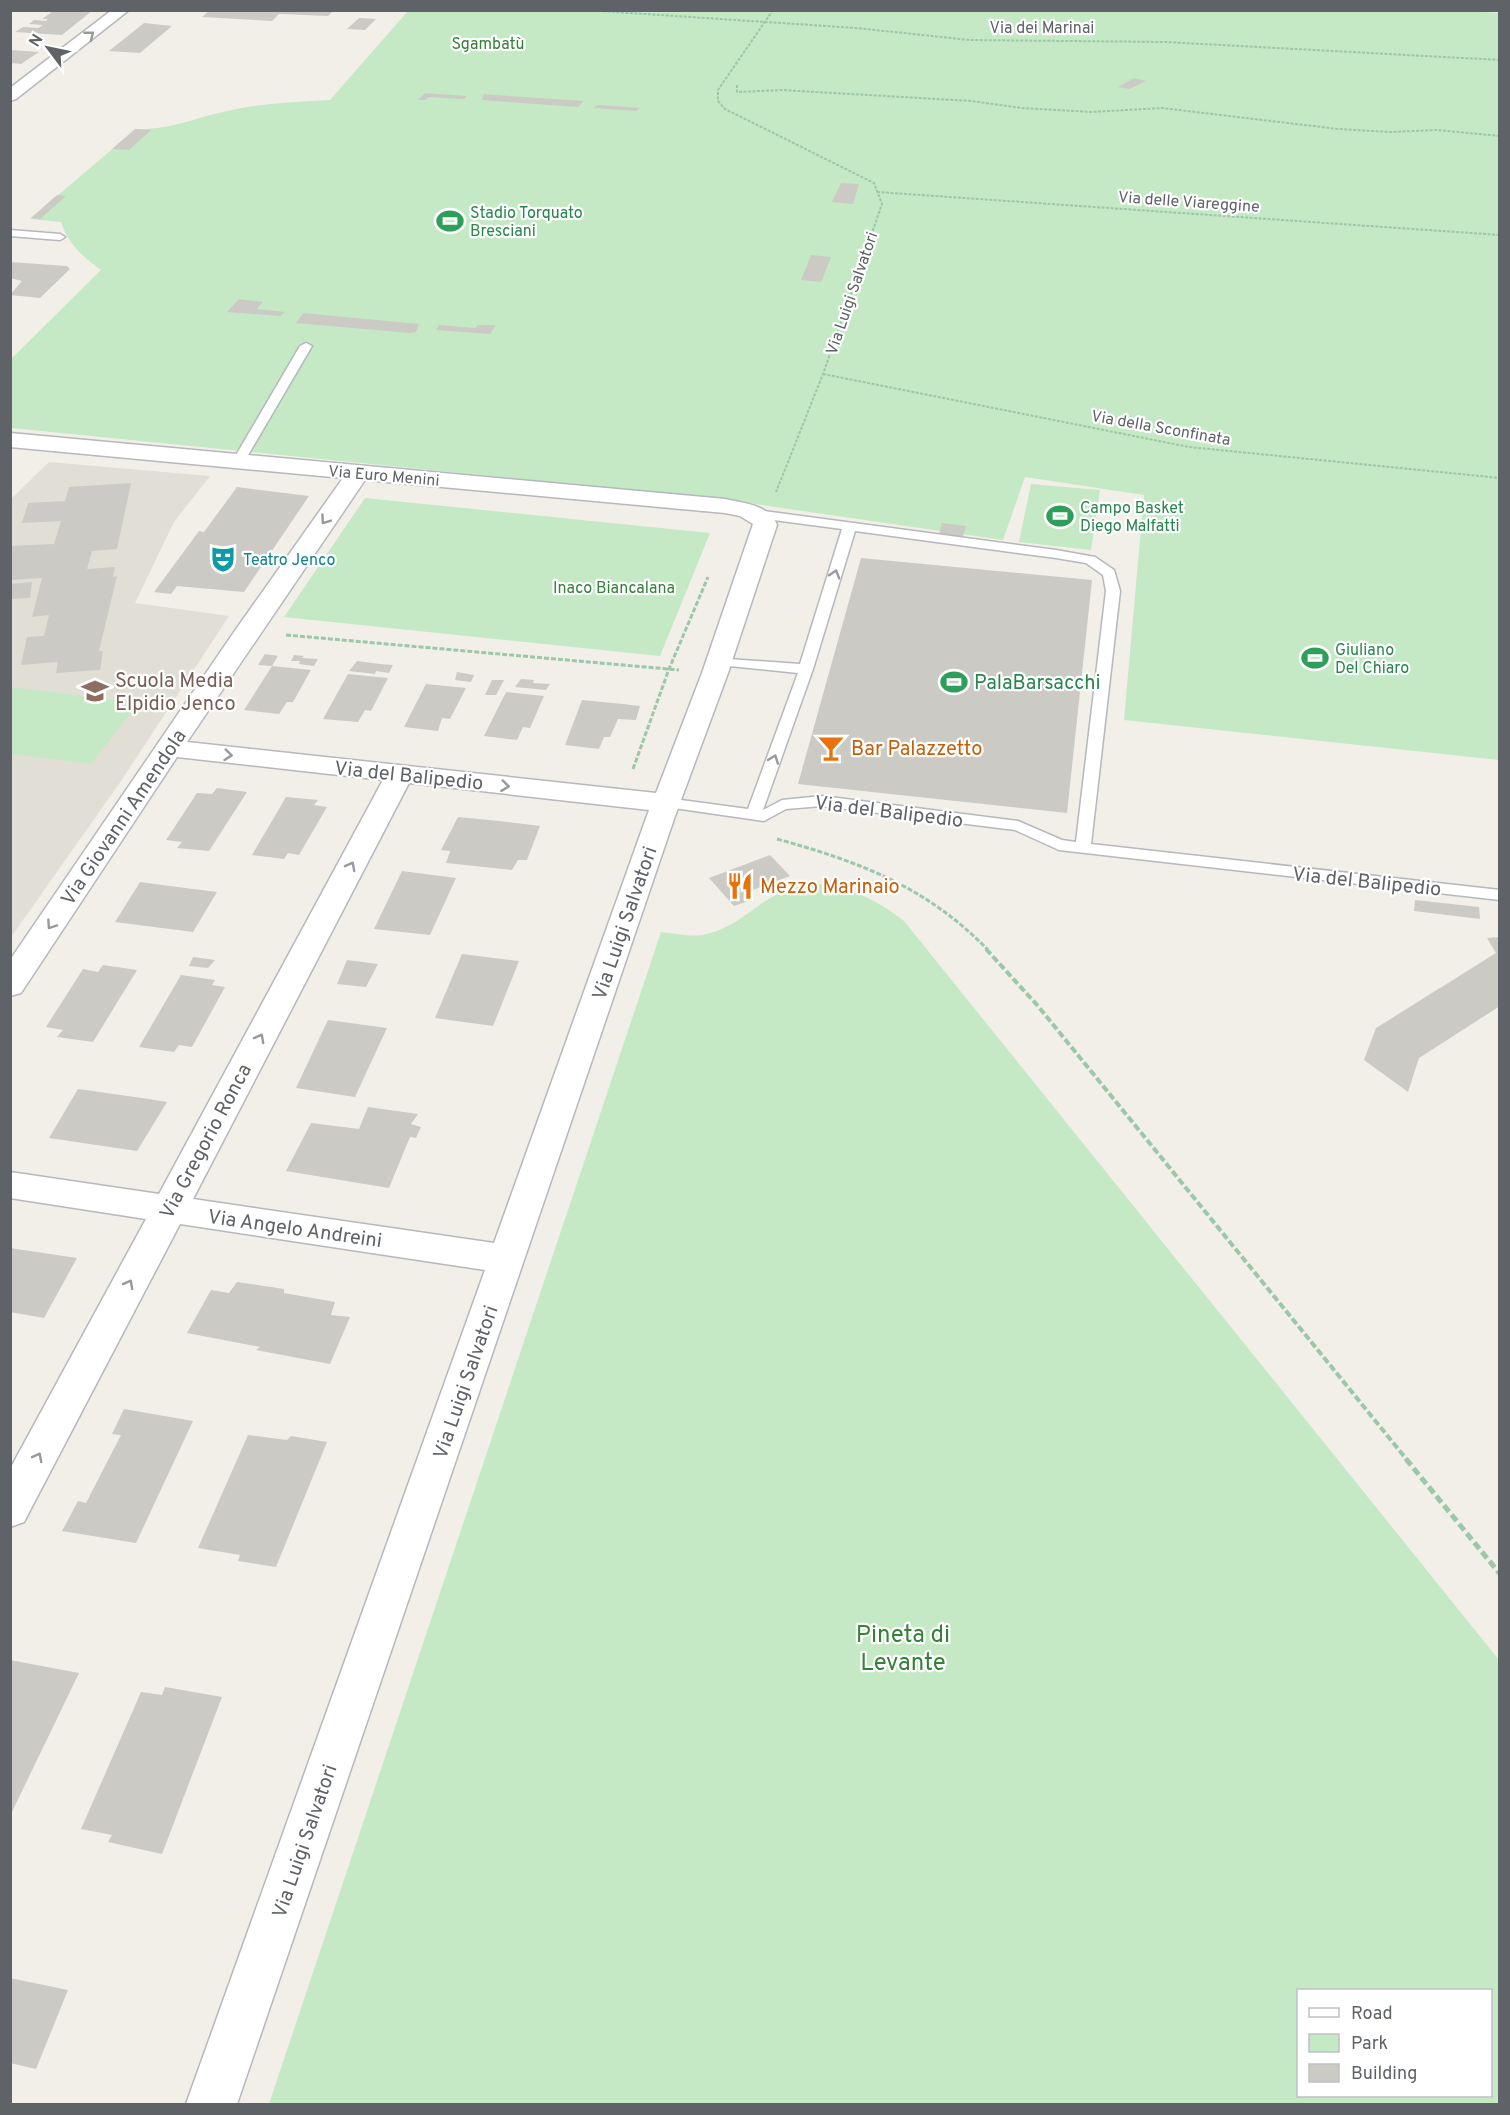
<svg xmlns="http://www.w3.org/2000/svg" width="1510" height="2115" font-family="Overpass,sans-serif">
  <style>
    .education { fill: #e1ded6 }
    .green { fill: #c5e8c5; fill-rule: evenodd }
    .building { fill: #cccac5 }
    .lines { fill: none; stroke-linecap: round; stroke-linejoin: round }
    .lane-casing { stroke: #b5b8bc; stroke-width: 3 }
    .street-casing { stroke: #b5b8bc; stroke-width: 3 }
    .path-far3 { stroke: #9cc7a9; stroke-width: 2; stroke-dasharray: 3 1.5; stroke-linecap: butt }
    .path-far2 { stroke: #9cc7a9; stroke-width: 3; stroke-dasharray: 5 2; stroke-linecap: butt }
    .path-far1 { stroke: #9cc7a9; stroke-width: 4; stroke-dasharray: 7 3; stroke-linecap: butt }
    .path { stroke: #9cc7a9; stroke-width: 5; stroke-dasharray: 8 4; stroke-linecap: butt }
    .lane { fill: #fff; fill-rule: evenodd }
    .street { fill: #fff; fill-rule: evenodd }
    .oneway { stroke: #979a9d }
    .labels { text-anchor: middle; stroke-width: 4.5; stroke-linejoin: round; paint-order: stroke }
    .far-street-label { font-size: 16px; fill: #5f6368; stroke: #fff }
    .far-park-label { font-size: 16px; fill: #348238; stroke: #fff }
    .far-leisure-label { font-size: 16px; fill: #27864d; stroke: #fff; text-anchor: start }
    .far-culture-label { font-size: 16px; fill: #0d838f; stroke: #fff; text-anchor: start }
    .education-label { font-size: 20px; fill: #785e54; stroke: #fff; text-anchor: start }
    .leisure-label { font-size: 20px; fill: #27864d; stroke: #fff; text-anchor: start }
    .food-label { font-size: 20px; fill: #c56008; stroke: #fff; text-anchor: start }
    .street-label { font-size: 20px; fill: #5f6368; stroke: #fff }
    .near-park-label { font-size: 24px; fill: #348238; stroke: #fff }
  </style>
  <rect width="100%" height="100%" fill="#f1efe8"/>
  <path class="education" d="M49,462l161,14 -36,46 -39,81 94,13 -108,165 -110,156v-438z"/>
  <path class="green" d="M1459,10l40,3v747l-375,-40 20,-225 -119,-18 -22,63 -283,-41 -709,-71v-69l90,-89c-19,-14 -32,-25 -40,-48l-31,-3 106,-90c32,2 64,-13 96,-19 32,-7 65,-8 98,-10l78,-89z
    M1031,484l69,6 -9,60 -72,-8z
    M365,498l345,35 -50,123 -376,-39z
    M11,687l127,16 -47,61 -80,-10z
    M819,884c37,6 56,15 85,37l595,739v444h-1230l392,-1172c12,1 28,5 41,3 38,-7 54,-34 85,-45 10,-4 22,-4 32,-6zM1298,1990h192v106h-192z"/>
  <path class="building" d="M93,10l-31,25 -47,-3 8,-5 15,1 5,-3 -14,-1 5,-4 12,1 2,-2h-6l11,-8z
    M210,10h124l-6,6 -49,-2 -7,7 -70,-4z
    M359,18l17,1 -11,11 -18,-1z
    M144,23l28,3 -32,27 -31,-2z
    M10,50l29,2 -18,12 -11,-1z
    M1134,78l12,3 -17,8 -11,-2z
    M425,93l42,3 -3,3 -35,-2 -4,3h-7z
    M484,94l11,1 89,6 -6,6 -96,-7z
    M597,105h2l41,3 -4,3 -42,-3z
    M135,129l16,1 -22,20 -17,-1z
    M841,183l18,1 -6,20 -21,-2z
    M57,195l9,1 -26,23 -9,-1z
    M811,255l20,2 -10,25 -20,-2z
    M10,262l57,4 3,3 -30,29 -30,-3 12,-14 -12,-3z
    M239,299l24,3 -6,7 28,3 -5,4 -53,-4z
    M303,313l116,11 -3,8 -6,1 -114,-10z
    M439,325l36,3 3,-3h18l-6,9 -54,-4z
    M131,483l-14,66 -25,2 -5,18 28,-2 -2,10 4,-1 -18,75h4l-3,19 -44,3 2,-11 -37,3 6,-28 17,-1 5,-21 -17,2 10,-39 -32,2v-34l44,-2 7,-23 -39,2 6,-20 37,-2 4,-14z
    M237,487l72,9 -65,96 -67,-6 -6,8 -17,-2 45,-61 5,1z
    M942,523l24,3 -4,14 -24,-2z
    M861,558l231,22 -25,233 -269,-29z
    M32,582l-2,16 -20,1v-15z
    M265,654l13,2 -6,10 -14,-1z
    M294,655l10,1 -2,2 16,1 -4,7 -15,-2 1,-3h-9z
    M357,661l23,3 13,1 -4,8 -13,-2 -1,3 -26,-3z
    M272,666l39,4 -18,32h-6l-8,12 -35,-4z
    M457,672l17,3 -3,7 -16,-2z
    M348,674l40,4 -17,33 -6,-1 -7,12 -35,-3z
    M521,679l13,1 -1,3 17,1 -4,6 -31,-3z
    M492,680h12l-8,15h-11z
    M426,684l40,4 -16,31 -8,-1 -4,13 -34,-4z
    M506,692l38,4 -14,32 -7,-1 -6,13 -33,-4z
    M582,700l41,4 17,2 -4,14 -18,-1 -8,18h-6l-5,12 -34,-4z
    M217,788l30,4 -38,59 -32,-3 5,-6 -16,-2 31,-47 15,1z
    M286,797l32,3 -4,5 13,2 -28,48 -11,-2 -4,6 -32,-4z
    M458,817l41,4 41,5 -13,34h-9l-6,10 -66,-7 4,-12 -9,-1z
    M770,855l20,21 -45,17 6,7 -17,6 -25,-28z
    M402,871l54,7 -26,57 -56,-6z
    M140,882l22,3 55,7 -24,40 -78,-10z
    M1415,900l64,7 1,12 -66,-8z
    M1500,937v69l-81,52 -11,34 -44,-32 12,-32 120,-75 -9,-15z
    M462,954l57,7 -26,65 -58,-8z
    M193,957l22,3 -7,8 -19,-2z
    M347,960l31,4 -12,23 -29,-3z
    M103,965l34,5 -44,72 -36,-5 6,-7 -17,-3 37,-58 15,3z
    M181,975l34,5 -3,5 13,2 -33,60 -13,-2 -5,7 -35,-5z
    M328,1020l59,8 -32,69 -59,-9z
    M78,1089l64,9 25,4 -30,49 -88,-13z
    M368,1107l50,7 -7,10 10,3 -5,11 -6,-1 -21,51 -103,-17 25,-48 48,6z
    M10,1248l67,10 -33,60 -34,-6z
    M237,1282l47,7v4l51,9 -4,13 19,2 -20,47 -74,-14 4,-3 -73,-14 24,-43 18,3z
    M124,1409l69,12 -57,122 -74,-12 16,-30 8,2 35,-68 -9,-1z
    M248,1435l39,5 4,-4 36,6 -51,125 -38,-6 2,-6 -42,-7z
    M10,1660l69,13 -69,143z
    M165,1687l57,10 -60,157 -54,-12 4,-7 -31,-6 60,-137 21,3z
    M10,1978l58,12 -32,79 -26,-6z"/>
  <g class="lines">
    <defs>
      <path id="lane" d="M10,230l50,4 5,3 -5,3 -50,-4z
        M306,343l6,3 -68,116 -6,4 -4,-1 -2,-3 68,-116z
        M756,510l300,40 39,7 19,13 6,21 -29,253 409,46v10l-441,-50 -44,-20 -193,-24 -36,3 -22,12 -104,-15 -2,-3 2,-3 6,-2 82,11 50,-136 -79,-8 -7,-4 2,-3 86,6 42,-135 -91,-12 -1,-3 1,-3zM855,531l201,27 30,5 17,12 3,16 -30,251 -14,-2 -44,-19 -196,-25 -40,4 -19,10 50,-141z"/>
      <path id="street" d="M112,10h17l-113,89 -6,2v-13z
        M10,433l715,66c18,4 45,6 52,26l-49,148 -54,146 -437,1285h-51l299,-834 -305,-46 -156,298 -14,5v-58l136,-250 -136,-21v-26l149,22 224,-414 -206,-23 -156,236 -11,3v-36l224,-328 109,-154 -333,-31zM365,480l360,33 15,3 13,8 -51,149 -46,120 -469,-51zM409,783l240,27 -155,433 -301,-44z"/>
    </defs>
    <use href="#lane" class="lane-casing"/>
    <use href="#street" class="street-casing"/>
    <path class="path-far3" d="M585,10l271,18 114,12 195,2 335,18
      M773,10l-55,80v11l7,8 149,74 8,21 -59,170 -47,118
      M737,85v7l45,-2 189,11 51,7 69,4 71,-4 176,21 52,3 47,-2 63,6
      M877,192l623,43
      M823,374l366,73 311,31"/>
    <path class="path-far2" d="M286,635l393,35
      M633,769l36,-100 39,-92
      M777,839c83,23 150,48 211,111"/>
    <path class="path-far1" d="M986,949l52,57 370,455"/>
    <path class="path" d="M1406,1459l94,115"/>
    <use href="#lane" class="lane"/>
    <use href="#street" class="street"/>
  </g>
  <defs><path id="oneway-chevron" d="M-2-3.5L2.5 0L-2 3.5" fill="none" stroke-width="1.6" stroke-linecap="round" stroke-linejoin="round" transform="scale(1.5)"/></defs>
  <g class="oneway">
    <use href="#oneway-chevron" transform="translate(90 35) rotate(-38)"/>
    <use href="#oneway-chevron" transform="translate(325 520) rotate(125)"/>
    <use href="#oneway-chevron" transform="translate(835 574) rotate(-73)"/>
    <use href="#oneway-chevron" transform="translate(228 755) rotate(6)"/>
    <use href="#oneway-chevron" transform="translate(774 759) rotate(-70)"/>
    <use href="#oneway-chevron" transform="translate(505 786) rotate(7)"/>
    <use href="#oneway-chevron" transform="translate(351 866) rotate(-62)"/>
    <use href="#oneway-chevron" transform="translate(51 925) rotate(124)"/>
    <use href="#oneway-chevron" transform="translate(260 1038) rotate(-62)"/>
    <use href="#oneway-chevron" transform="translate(129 1284) rotate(-62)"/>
    <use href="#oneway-chevron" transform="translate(38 1457) rotate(-62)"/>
  </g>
  <defs>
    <symbol id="stadium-bare" viewBox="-9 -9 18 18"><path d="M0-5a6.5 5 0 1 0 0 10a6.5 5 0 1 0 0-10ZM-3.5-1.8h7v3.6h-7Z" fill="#2e9e5b" stroke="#fff" stroke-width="2.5" paint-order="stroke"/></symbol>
    <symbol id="theatre-bare" viewBox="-9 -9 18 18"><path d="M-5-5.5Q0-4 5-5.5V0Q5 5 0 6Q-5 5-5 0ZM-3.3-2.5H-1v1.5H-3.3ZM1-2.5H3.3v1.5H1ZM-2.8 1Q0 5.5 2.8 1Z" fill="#0f9aa8" stroke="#fff" stroke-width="2.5" paint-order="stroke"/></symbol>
    <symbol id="school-bare" viewBox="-9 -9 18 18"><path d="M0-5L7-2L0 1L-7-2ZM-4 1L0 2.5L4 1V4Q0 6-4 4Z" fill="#8d6e63" stroke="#fff" stroke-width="2.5" paint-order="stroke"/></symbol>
    <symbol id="bar-bare" viewBox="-9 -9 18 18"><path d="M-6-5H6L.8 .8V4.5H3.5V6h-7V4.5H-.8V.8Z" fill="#e8710a" stroke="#fff" stroke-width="2.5" paint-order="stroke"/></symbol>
    <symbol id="restaurant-bare" viewBox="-9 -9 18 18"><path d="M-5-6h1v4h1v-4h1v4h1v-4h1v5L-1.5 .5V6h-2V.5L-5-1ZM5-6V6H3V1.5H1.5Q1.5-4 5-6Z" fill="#e8710a" stroke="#fff" stroke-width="2.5" paint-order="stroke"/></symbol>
  </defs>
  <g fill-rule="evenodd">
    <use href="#stadium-bare" x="431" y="202" width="38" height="38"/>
    <use href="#stadium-bare" x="1041" y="497" width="38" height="38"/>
    <use href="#theatre-bare" x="204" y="540" width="38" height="38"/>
    <use href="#stadium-bare" x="1296" y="639" width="38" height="38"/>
    <use href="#stadium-bare" x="935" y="663" width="38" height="38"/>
    <use href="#school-bare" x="76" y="672" width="38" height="38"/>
    <use href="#bar-bare" x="812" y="729" width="38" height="38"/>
    <use href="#restaurant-bare" x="721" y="867" width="38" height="38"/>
  </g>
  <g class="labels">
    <g class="far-street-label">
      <text x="1042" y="33">Via dei Marinai</text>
      <text transform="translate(1189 201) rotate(4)" y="6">Via delle Viareggine</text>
      <text transform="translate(851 293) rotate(-71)" y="6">Via Luigi Salvatori</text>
      <text transform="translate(1161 427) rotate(10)" y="6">Via della Sconfinata</text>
      <text transform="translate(384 475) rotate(5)" y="6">Via Euro Menini</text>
    </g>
    <g class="far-park-label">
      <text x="488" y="49">Sgambatù</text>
      <text x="614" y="593">Inaco Biancalana</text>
    </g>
    <g class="far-leisure-label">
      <text x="470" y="218">Stadio Torquato<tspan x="470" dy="18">Bresciani</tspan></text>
      <text x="1080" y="513">Campo Basket<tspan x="1080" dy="18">Diego Malfatti</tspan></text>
      <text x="1335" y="655">Giuliano<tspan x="1335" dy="18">Del Chiaro</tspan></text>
    </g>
    <g class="far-culture-label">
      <text x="243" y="565">Teatro Jenco</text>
    </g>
    <g class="education-label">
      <text x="115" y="687">Scuola Media<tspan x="115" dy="23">Elpidio Jenco</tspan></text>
    </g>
    <g class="leisure-label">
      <text x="974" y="689">PalaBarsacchi</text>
    </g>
    <g class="food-label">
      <text x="851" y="755">Bar Palazzetto</text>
      <text x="760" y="893">Mezzo Marinaio</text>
    </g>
    <g class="street-label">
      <text transform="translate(409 775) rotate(6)" y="7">Via del Balipedio</text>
      <text transform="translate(889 811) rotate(7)" y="7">Via del Balipedio</text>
      <text transform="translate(123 817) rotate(-56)" y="7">Via Giovanni Amendola</text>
      <text transform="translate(1367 881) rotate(6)" y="7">Via del Balipedio</text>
      <text transform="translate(624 923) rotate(-71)" y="7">Via Luigi Salvatori</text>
      <text transform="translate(205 1141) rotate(-62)" y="7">Via Gregorio Ronca</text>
      <text transform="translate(295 1228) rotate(8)" y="7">Via Angelo Andreini</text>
      <text transform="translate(465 1382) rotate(-71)" y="7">Via Luigi Salvatori</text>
      <text transform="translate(304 1841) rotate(-71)" y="7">Via Luigi Salvatori</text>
    </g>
    <g class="near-park-label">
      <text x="903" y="1642">Pineta di<tspan x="903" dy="28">Levante</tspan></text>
    </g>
  </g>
  <rect width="1510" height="2115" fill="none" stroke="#5f6368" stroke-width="24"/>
  <rect x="1297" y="1989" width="195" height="108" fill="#ffffff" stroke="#bfc1c3" stroke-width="1.5"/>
  <rect x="1309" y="2008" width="30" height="9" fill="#ffffff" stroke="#bfc1c3" stroke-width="1.5"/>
  <text x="1351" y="2019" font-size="18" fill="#5f6368">Road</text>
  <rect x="1309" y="2034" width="30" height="18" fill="#c5e8c5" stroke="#bfc1c3" stroke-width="1.5"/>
  <text x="1351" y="2049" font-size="18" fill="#5f6368">Park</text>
  <rect x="1309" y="2064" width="30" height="18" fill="#cccac5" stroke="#bfc1c3" stroke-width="1.5"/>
  <text x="1351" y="2079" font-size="18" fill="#5f6368">Building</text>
  <g transform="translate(48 48) rotate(302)" stroke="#ffffff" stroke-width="4.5" paint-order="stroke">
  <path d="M0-4.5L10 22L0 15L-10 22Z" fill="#5f6368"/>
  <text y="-9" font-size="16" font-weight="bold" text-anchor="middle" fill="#5f6368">N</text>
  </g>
</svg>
